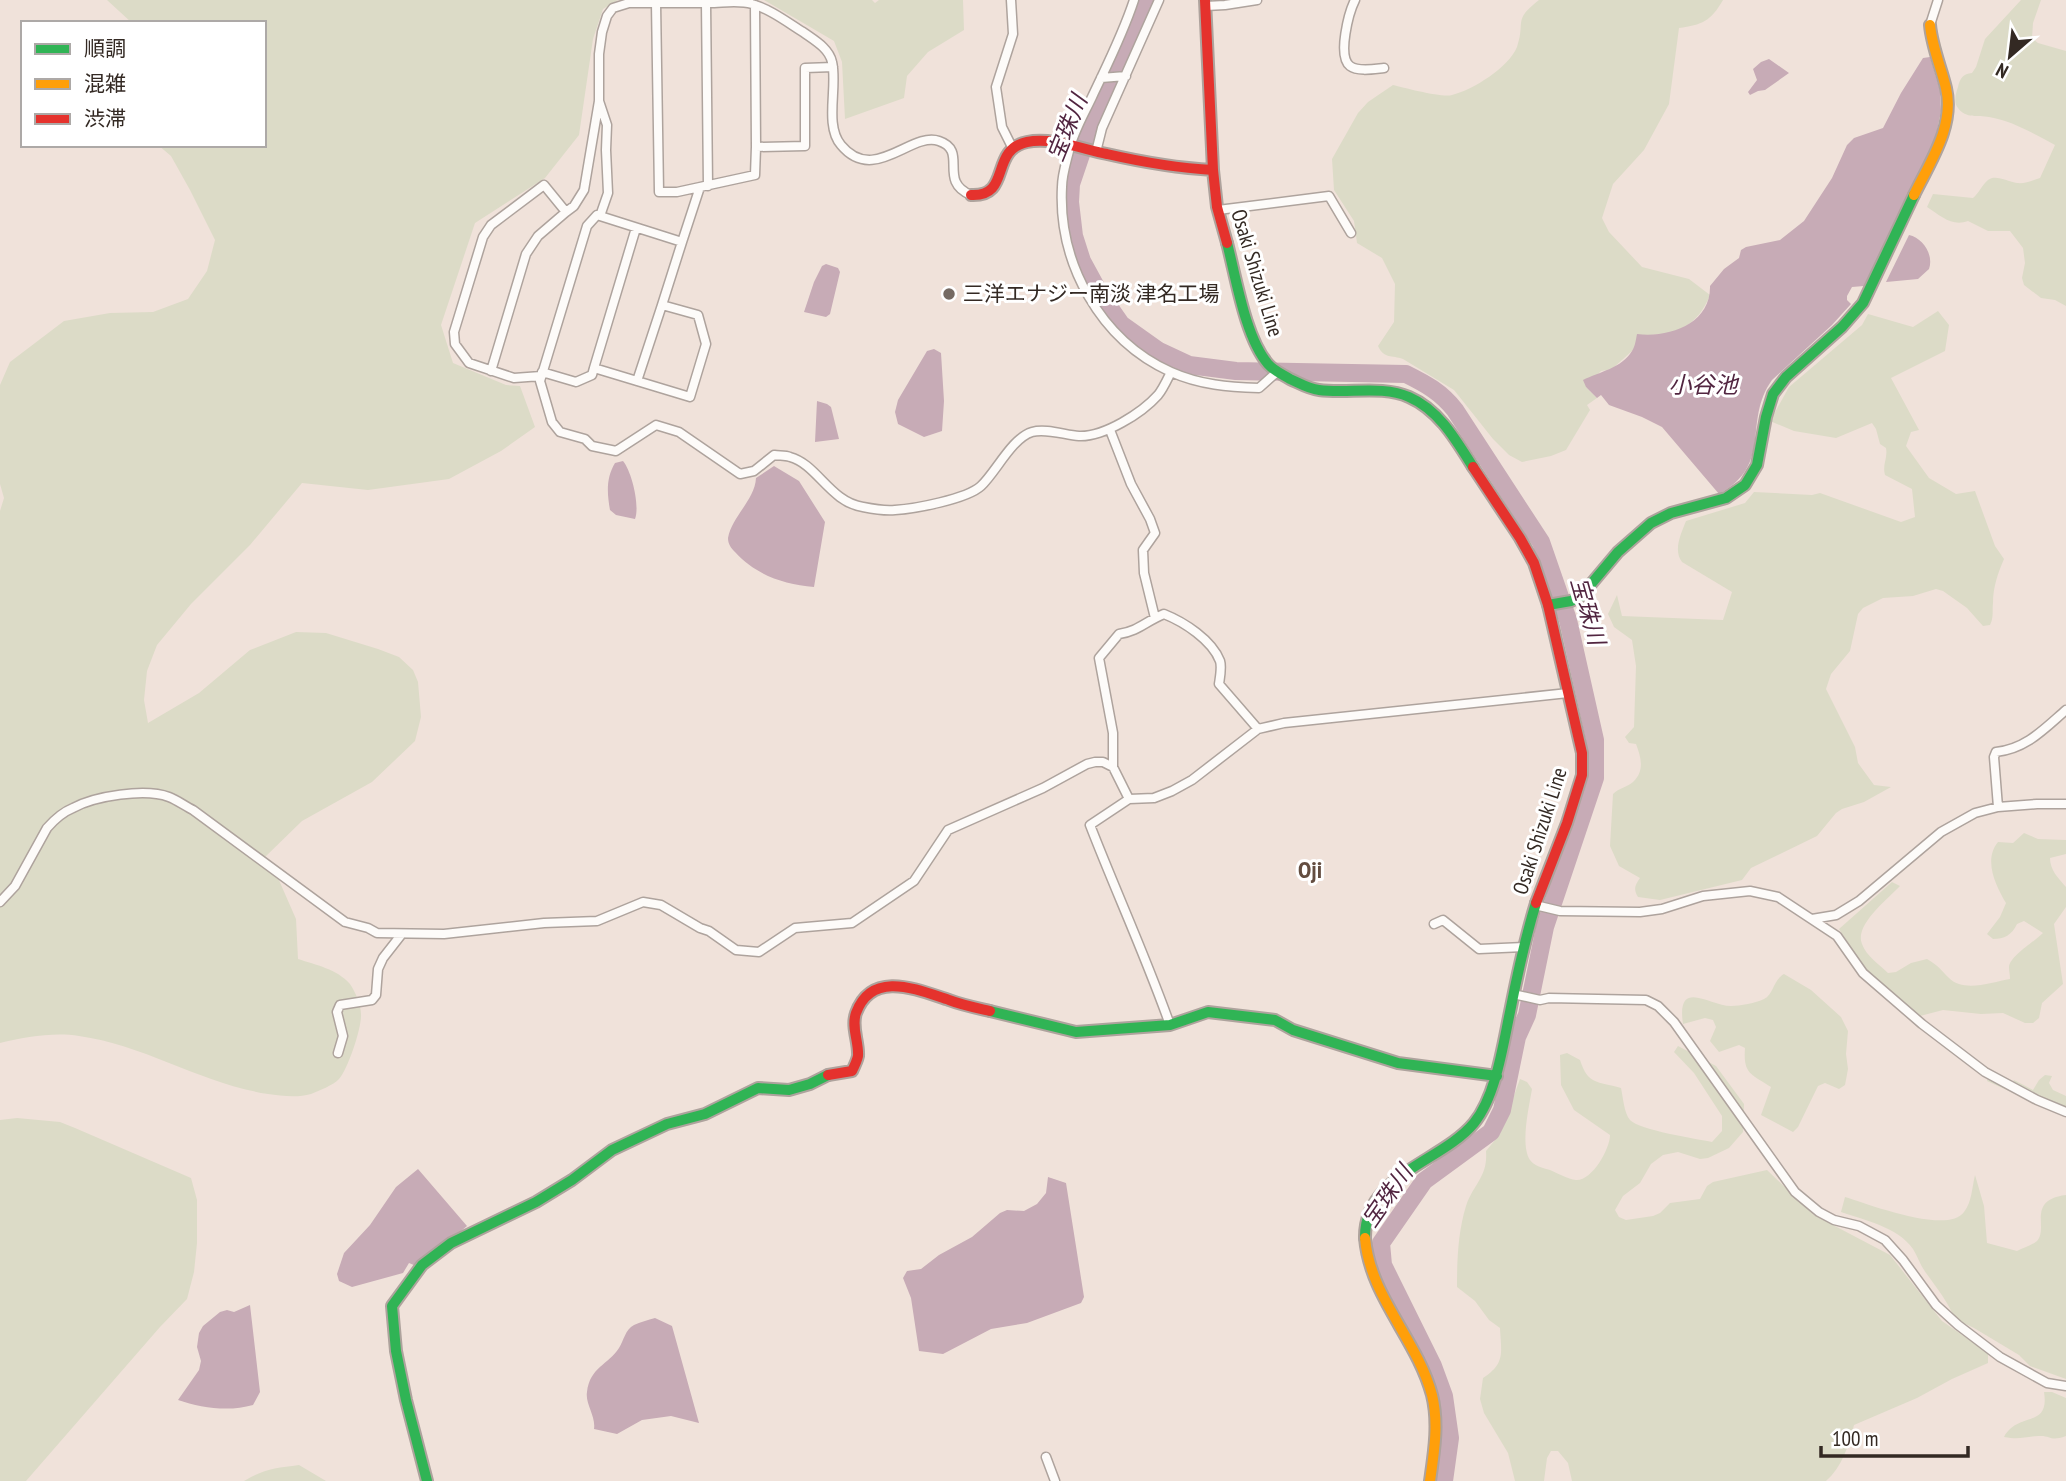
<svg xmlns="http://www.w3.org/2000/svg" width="2066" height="1481" font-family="'PT Sans Narrow','Noto Sans JP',sans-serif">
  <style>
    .green { fill: #dcdbc7 }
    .water { fill: #c7abb6 }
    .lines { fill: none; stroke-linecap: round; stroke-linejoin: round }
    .river { stroke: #c7abb6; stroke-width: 18 }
    .street-casing { stroke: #aea39d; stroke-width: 11 }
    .fast-casing { stroke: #aea39d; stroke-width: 14 }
    .slow-casing { stroke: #aea39d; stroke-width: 14 }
    .jam-casing { stroke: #aea39d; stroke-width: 14 }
    .street { stroke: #fdfbf9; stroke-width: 8 }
    .fast { stroke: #30b455; stroke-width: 10 }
    .slow { stroke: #ff9f0a; stroke-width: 10 }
    .jam { stroke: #e5322d; stroke-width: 10 }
    .poi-dot { fill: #756a63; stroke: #fff; stroke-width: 2.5 }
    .labels { text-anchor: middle; stroke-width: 6; stroke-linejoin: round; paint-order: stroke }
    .street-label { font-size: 21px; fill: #332923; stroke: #fff }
    .poi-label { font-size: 21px; fill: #332923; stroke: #fff; text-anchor: start }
    .water-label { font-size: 23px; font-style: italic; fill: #512540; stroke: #fff }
    .quarter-label { font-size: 24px; font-weight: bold; fill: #634d40; stroke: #fff }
  </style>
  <rect width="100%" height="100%" fill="#f0e2da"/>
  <path class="green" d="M107,0h511l-15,9 -10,30 -14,96 -34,43 -70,45 -34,102 12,38 53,22 14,1 15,41 -34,24 -52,28 -81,11 -66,-7 -52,62 -59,59 -34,41 -10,26 -3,29 4,23 51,-30 51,-43 46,-18 30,1 52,16 21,8 14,13 5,12 3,35 -6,24 -43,41 -70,39 -38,37 14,20 18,41 2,40c18,6 39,10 52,25 5,7 11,21 11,30 1,13 -13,55 -22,65 -5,6 -21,12 -28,15 -13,4 -30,2 -43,0 -66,-10 -123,-49 -189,-58 -25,-4 -54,1 -79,7v-532l4,-13 -4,-14v-99l10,-23 54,-41 46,-8 43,-1 35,-13 19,-28 8,-31 -25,-50 -19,-34 -13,-11h106v-122h-132z
    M764,0h108l3,3 4,-3h84l1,30 -36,22 -21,24 -3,22 -59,21 -3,-57 -8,-21z
    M1539,0h184c-12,21 -21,25 -44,28l-10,76 -25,46 -31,34 -11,34 7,14 33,35 47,12 21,16c-12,30 -32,40 -64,40l-14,16 -20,18 -11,2 -15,16 11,11 -10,7 3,5 -24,40 -15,6 -29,6 -13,-7 -16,-16 -39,-49 -51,-31c-11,-4 -19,0 -25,-13l16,-24 1,-38 -13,-26 -25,-15 -3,-22 -20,-31 -2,-31 26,-46 10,-11 25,-17c12,3 50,13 59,10 21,-5 57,-28 65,-48 9,-26 -5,-26 22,-47z
    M2021,0h20l-8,23 -1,15 6,5 28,8v255l-11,-6 -14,-2 -17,-13 -2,-7 3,-15 -2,-15 -13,-17h-22l-20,-10c-16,6 -27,-5 -41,-14l6,-13 40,4c6,-5 9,-13 15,-18 8,-6 20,2 29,3 8,1 16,-3 23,-5l15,-33c-21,-11 -42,-24 -66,-28 -11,-2 -23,2 -31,-9 -5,-6 -2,-15 0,-21 2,-9 5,-13 14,-14l4,-6 9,-28z
    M1938,311l11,14 -4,26 -54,27 28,52 -8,2 -5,14 23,32 27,16 19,-3 20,55 9,13c-6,14 -11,28 -11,44 -1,8 1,14 -3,22l-7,1 -16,-18 -24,-17 -7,-2 -23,7 -30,2 -20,10 -5,6 -8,37 -19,23 -5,15 29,58 3,16 16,22 17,2 -27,15 -22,7 -6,4 -19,23 -66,32 -9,12 -82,20 -22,-3c-5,-8 -3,-12 2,-19l-21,-12 -9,-20 3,-52c6,-6 14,-7 20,-12 12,-11 8,-25 3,-38l-7,-1 -4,-6 9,-10 2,-61 -4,-26 -18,-13 -6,-13 9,-19 5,21 101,4 9,-28 -50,-30c-9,-12 -1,-28 4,-41l59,-18 9,-11 58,3 8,-2 81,29 14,-5 -3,-28 -27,-14c-3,-10 3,-17 1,-27l-6,-4 -4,-15 -4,-6 -36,15 -42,-7 -24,-10 19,-34 73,-62 6,-11 45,13z
    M2024,833l14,6 28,1v14l-16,4c0,12 8,20 16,29v20l-12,17 9,60 -21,19 -3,15 -6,5h-8l-22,-10 -22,1 -38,-4 -23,6 -53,-43 -28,-44 53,-47 8,4c-12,13 -46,39 -38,58 4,12 18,21 26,29l8,-1 15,-9 16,-4c12,7 13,10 22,19 15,15 43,4 61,1 0,-4 -1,-8 -1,-12 1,-11 25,-25 34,-34l-19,-12 -7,3c-5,11 -13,15 -24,15l-6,-5 13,-17 6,-14c-10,-17 -23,-43 -8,-61l15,1z
    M1784,974l27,16 30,27 7,14 -2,23 2,15 -3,16 -6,4 -14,-6 -7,3 -20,41 -5,5 -32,-17 10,-28c-20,-13 -28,-13 -26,-39l-6,-3 -20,7 -9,-11 6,-14 -3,-7 -8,-2 -22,6c-7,-47 27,-18 48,-18 9,0 25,-3 33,-7 10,-5 9,-19 20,-25z
    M1678,1046l38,20 28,38 -1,28 -14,16 -21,10 -8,1 -22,-7 -15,3 -12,9 -11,19 -17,13 -8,14 4,7 7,3 27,-4 7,-3 10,-10 30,-4 7,-13 6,-4 54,-12 47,45 76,40 52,66 46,32v10l-36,16 -35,19 -63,27c-5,20 -12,42 -28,56h-254l-4,-18 -10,-12h-7l-4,7 -3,23h-29l-7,-28 -24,-40 -4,-14 3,-21c23,-15 18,-26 17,-50l-11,-8 -14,-19 -18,-14c0,-27 1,-55 9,-81 8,-23 22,-29 20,-55l14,-17 20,-55 7,3 5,7c-3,18 -12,56 -2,71 4,6 13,8 20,10 7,3 18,9 26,10 16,1 34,-31 34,-45l-36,-25 -13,-25 -1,-30 7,-2 13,7c8,25 17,21 41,28 2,9 3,25 9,32 9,10 67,19 82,22l10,-11v-15l-28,-43 -20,-21z
    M2045,1075l7,1 -3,7 4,7 13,6v21l-79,-36 1,-3 21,9 5,-7 19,10 6,-10z
    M17,1118l43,4 15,6 116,50 6,22v43l-3,29 -7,27 -27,28 -134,154h-26v-361z
    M1975,1175l9,31 3,37 30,8c6,-3 15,-6 20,-10 12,-13 -11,-41 29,-46v184l-36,-13 -11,-11 -45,-27 -19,-9c-7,-17 -18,-31 -29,-46 -6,-8 -8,-16 -13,-24 -15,-22 -49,-29 -72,-37l4,-15c23,7 103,38 119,15 8,-10 8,-25 11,-37z
    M2044,1392h8l14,6v38c-17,6 -14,-1 -28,0 -14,1 -19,4 -34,1 14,-26 46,-8 40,-45z
    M299,1465l27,16h-82c20,-12 32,-13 55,-16z"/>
  <path class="water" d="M1930,57l10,33 1,21 -6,30 -71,145 -12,1 -5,9v4l4,4 -19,21 -60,55c-30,42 2,84 -53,114l-57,-67 -20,-10 -33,-12 -8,-10 -4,3 -11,-11 -3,-7c16,-8 39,-12 49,-29 3,-4 4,-12 5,-17 32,4 74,-10 73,-48l14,-17 15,-11 2,-8 5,-3 34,-7 24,-19 28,-43 15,-33 7,-7 29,-10 18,-35 22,-35z
    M1769,59l20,14 -24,17 -7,1 -8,4 -2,-3 9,-12 -4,-11 8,-7z
    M1909,235c14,3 25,20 20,34l-11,10 -32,3z
    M826,264l12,4 2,4 -10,42 -4,3 -22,-5 10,-30 8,-16z
    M934,349l7,4 3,48 -2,30 -18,6 -26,-13 -3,-12 3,-12 29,-49z
    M817,401l10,3 4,3 8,32 -24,3z
    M623,461c9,11 17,45 12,58l-19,-4 -6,-5c-3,-17 -4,-32 5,-47z
    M774,466l25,15 26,41 -11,65c-31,-3 -58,-12 -79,-35 -4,-4 -7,-8 -7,-14 4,-22 27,-38 28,-60z
    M418,1169l49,57 -39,33 -12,7 -7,-3 -6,10 -51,14 -13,-6 -2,-7 7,-21 26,-28 26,-38z
    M1048,1177l18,6 18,114 -3,6 -54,20 -36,6 -48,25 -24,-3 -8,-53 -8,-20 4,-7 14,-2 18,-14 33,-18 28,-24 7,-3 17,1 13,-7 9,-11z
    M250,1305l10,87 -7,13c-24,7 -52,3 -75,-5l21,-30 2,-9 -4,-14 2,-14 4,-7 17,-14 7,-2 7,2z
    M655,1318l17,8 27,97 -28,-7 -29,4 -25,14 -23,-5c2,-13 -9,-25 -7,-37 3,-25 21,-27 32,-44 5,-8 6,-18 15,-23 6,-3 14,-5 21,-7z"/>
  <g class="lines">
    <path class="river" d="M1145,0l-22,57 -32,68 -20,59 -1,18 4,34 8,25 18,33 21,30 38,27 30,14 47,6 170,3c20,10 35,18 49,36l86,132 27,78 27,120v38l-50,149 -18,88 -10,22 -15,73 -11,22 -67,49 -43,62 2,22 50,101 11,30 6,42 -6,43"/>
    <defs>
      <path id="street" d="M1011,0l2,34 -17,53 6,40 10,20
        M1134,0c-11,34 -27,65 -42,97 -8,17 -19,36 -23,54 -3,12 -7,24 -7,36 -4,76 38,153 109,185 29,13 58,15 88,16l18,-16
        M1355,0c-6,12 -18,56 -5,66 8,6 24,3 34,2
        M656,3l3,189h18l78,-17 1,-28 49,-1v-78l28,-1
        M706,3l2,183
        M755,5l1,142
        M1206,6l19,-1 32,-5
        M1930,25l8,-25
        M1101,78l25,-2
        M599,101l8,24 -1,25 2,43 -8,23 -3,-1 -10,11 -47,155 12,41 8,10 25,7 7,7 24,5 40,-26 23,7 61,42 14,-3 20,-16c5,1 11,0 16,2 27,7 40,45 73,50 10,2 22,4 32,3 19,-1 72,-11 86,-24 15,-14 31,-48 51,-54 14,-4 33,3 47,4 25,1 63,-23 79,-41 5,-6 9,-15 13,-23
        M1096,152l6,-24 57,-128
        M1218,210l111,-14 22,37
        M682,242l18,-55
        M594,368l42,-140
        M491,371l35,-117 12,-18 28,-24
        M542,372l34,10 16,-7 2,-7 96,29 16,-53 -8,-29 -36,-10 20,-63 -82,-26
        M541,376l-27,2 -45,-15 -14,-19 -1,-12 29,-95 8,-12 53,-40 22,27 8,-6 10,-16 15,-89v-47l3,-22 5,-16 6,-8 16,-5c27,0 54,0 80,0 14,0 30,-3 43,1 18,5 35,18 51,28 11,8 26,16 29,30 6,24 -8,63 9,83 33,40 70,-14 98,-4 30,10 -2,40 32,54
        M637,381l25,-76
        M1110,430l21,54 19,35 5,14 -12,17 1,23 11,45
        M1113,767v-34l-14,-75 20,-24c20,-3 27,-13 45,-20 20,8 48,26 56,47 2,6 0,16 -1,23l39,45
        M1998,807l-4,-50 2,-5c30,-3 48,-23 70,-42
        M0,902l15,-16 32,-58c7,-8 16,-16 26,-20 22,-12 72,-20 96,-11 8,3 16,9 24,13l152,112 23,6 9,5 67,1 100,-11 53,-2 46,-19 18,3 39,23 9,3 27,19 23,2 36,-24 57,-5 62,-42 34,-51 95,-42 44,-24 8,-2h8l10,5 16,32
        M1535,905l25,6 80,1 22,-3 41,-13 47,-5 28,6 59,39 26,37 59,51 63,48 52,28 29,12
        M1812,919l24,-4 23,-14 82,-69 34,-19 23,-6 39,-3h29
        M1434,924l9,-4 36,29 45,-2
        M1513,994l27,6 9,-2 97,2 12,6 16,16 121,170 24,20 15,8 25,6 26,14 18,20 33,45 22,20 42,32 47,26 19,3
        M1170,1025c-24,-68 -54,-133 -80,-200l39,-26 25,-1 18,-7 20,-11 66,-51 26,-6 284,-30
        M338,1053l5,-17 -6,-24 3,-7 32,-5 4,-5 2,-26 5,-11 18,-23
        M1046,1457l9,24"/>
      <path id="fast" d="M1227,243c9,34 18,94 41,121 6,7 14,10 22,15 9,4 19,10 29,11 29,4 63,-5 90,7 30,13 47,43 64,70
        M1548,605l23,-4 10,-5 37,-44 33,-29 20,-10 55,-15 19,-13 12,-20 9,-48 7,-23 13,-17 56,-50 21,-24 51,-108
        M990,1011l86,21 94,-7 38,-13 67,8 18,10 105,33 99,13
        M1365,1238c-1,-63 77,-76 109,-115 22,-27 29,-78 36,-111 7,-36 15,-73 26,-109
        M427,1481l-21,-81 -10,-49 -4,-45 30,-41 29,-22 85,-41 36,-22 40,-30 55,-26 38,-10 53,-26 31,2 21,-6 18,-9"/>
      <path id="slow" d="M1914,195c16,-33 41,-69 32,-107 -5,-21 -14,-41 -16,-63
        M1365,1238c5,59 52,101 67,157 7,28 2,58 -2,86"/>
      <path id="jam" d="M1205,0l8,170 4,37 10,36
        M971,195c41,2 18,-45 56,-53 25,-5 55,7 80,12 35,8 70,14 106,16
        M1473,467l47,71 14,25 14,42 34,148v22l-15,48 -31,80
        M828,1075l24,-4c2,-4 5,-10 6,-15 1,-14 -7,-29 -2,-43 16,-44 62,-23 93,-13 13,5 28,8 41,11"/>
    </defs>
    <use href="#street" class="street-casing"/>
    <use href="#fast" class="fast-casing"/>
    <use href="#slow" class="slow-casing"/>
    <use href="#jam" class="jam-casing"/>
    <use href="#street" class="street"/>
    <use href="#fast" class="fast"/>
    <use href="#slow" class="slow"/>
    <use href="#jam" class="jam"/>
  </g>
  <circle class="poi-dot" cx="949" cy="294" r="7"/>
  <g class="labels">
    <g class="street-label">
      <text transform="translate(1257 273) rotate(73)" y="7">Osaki Shizuki Line</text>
      <text transform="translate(1540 831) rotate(-72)" y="7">Osaki Shizuki Line</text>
    </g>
    <g class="poi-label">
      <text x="963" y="301">三洋エナジー南淡 津名工場</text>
    </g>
    <g class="water-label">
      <text transform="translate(1067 128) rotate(-68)" y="8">宝珠川</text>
      <text x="1703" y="393">小谷池</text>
      <text transform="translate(1588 611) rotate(74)" y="8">宝珠川</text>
      <text transform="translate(1387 1196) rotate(-55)" y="8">宝珠川</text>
    </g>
    <g class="quarter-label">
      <text x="1310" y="878">Oji</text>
    </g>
  </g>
  <rect x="21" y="21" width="245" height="126" fill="#ffffff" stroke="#ada9a7" stroke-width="2"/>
  <rect x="35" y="44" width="35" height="10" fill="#30b455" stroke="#ada9a7" stroke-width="2"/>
  <text x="84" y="56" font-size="21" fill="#332923">順調</text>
  <rect x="35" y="79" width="35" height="10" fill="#ff9f0a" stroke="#ada9a7" stroke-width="2"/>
  <text x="84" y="91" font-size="21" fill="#332923">混雑</text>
  <rect x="35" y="114" width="35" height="10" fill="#e5322d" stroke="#ada9a7" stroke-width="2"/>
  <text x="84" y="126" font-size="21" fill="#332923">渋滞</text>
  <g transform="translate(2010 56) rotate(208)" stroke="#ffffff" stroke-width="5" paint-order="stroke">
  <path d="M0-5L12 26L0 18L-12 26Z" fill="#332923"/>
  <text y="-10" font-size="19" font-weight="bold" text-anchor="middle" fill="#332923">N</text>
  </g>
  <path d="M1821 1446v10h147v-10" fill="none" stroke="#332923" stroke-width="3.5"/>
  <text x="1832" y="1446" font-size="21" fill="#332923" stroke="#ffffff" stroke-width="5" paint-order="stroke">100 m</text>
</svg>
